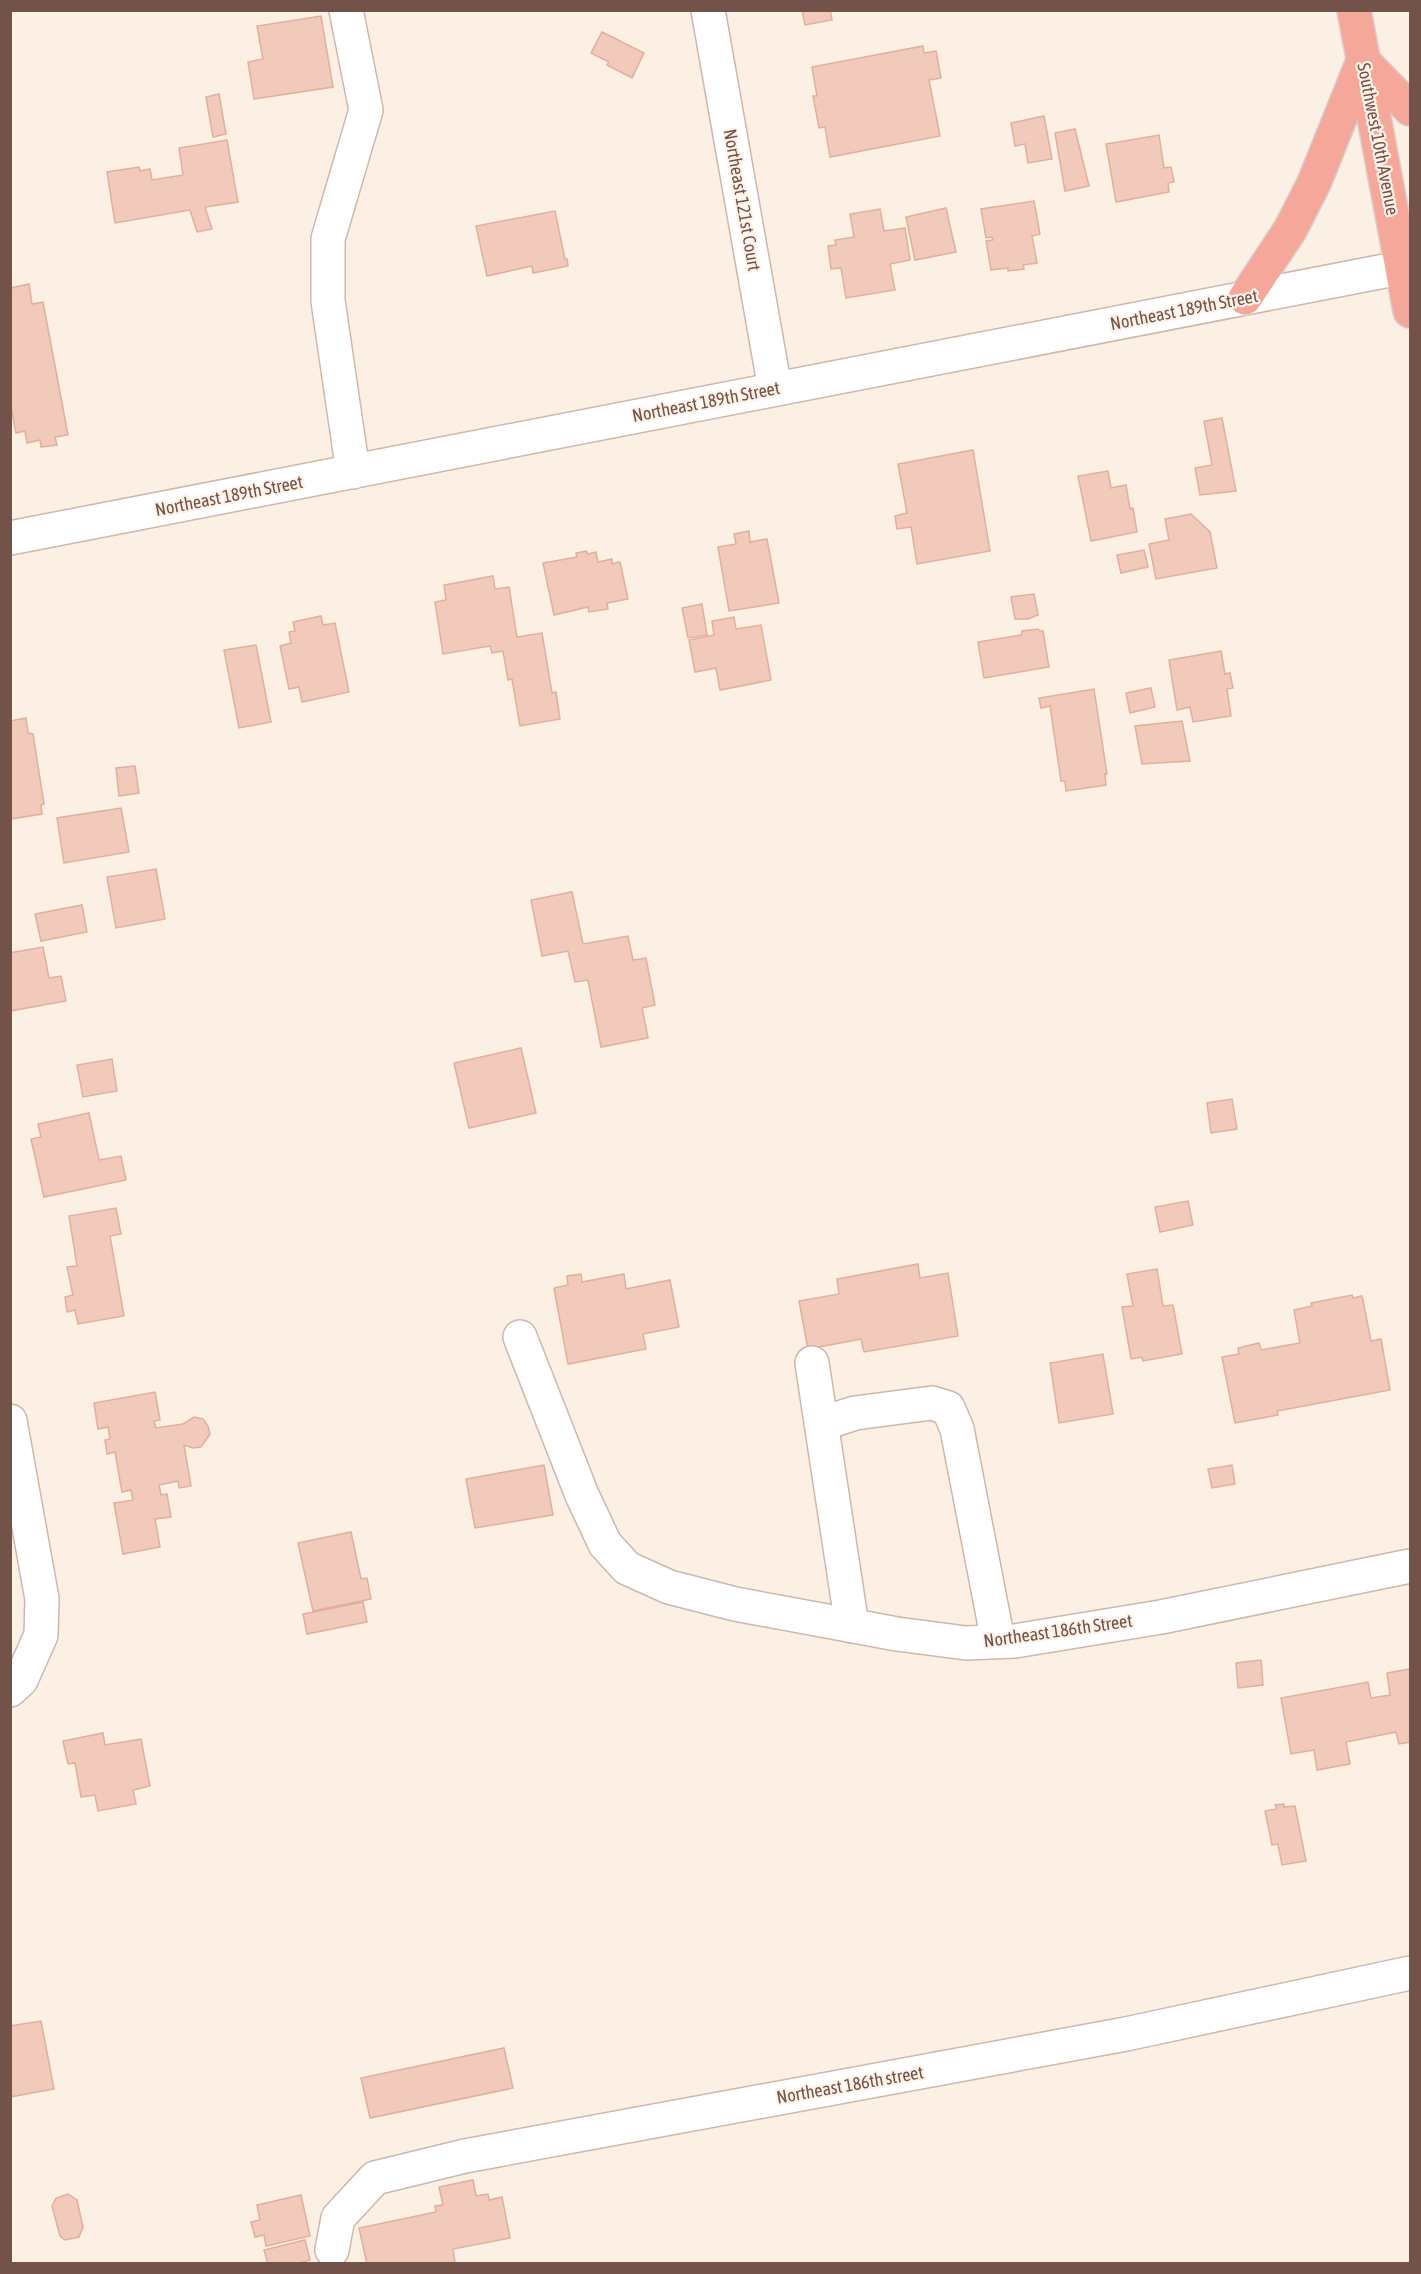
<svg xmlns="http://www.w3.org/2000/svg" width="1421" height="2274" font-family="'Asap Condensed',sans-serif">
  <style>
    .building { fill: #f1cabb; stroke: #e3ae9b; stroke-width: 1.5 }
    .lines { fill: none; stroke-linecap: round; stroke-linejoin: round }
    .minor-casing { stroke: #cfb7ad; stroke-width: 36 }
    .highway-casing { stroke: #d8cfcc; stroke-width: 36 }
    .minor { stroke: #fff; stroke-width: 33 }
    .highway { stroke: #f5a79a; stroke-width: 33 }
    .labels { text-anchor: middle; stroke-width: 4.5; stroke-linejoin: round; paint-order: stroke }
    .street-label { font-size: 18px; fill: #735349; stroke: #fff3e9 }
  </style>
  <rect width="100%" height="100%" fill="#fcefe3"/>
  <path class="building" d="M802,10h28l2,10 -27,5z
    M321,16l12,71 -79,12 -6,-37 15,-3 -6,-33z
    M602,32l42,21 -12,25 -25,-13 2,-3 -18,-9z
    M923,46l1,7 12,-2 5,27 -12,2 11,56 -110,21 -5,-30 -6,1 -6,-32h4l-5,-29z
    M219,94l7,40 -13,3 -7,-40z
    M1044,116l8,43 -24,4 -3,-19 -10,2 -4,-23z
    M1075,129l14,57 -24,5 -10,-58z
    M1159,135l5,33 7,-1 3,15 -6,1 1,9 -53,10 -10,-58z
    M227,140l11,62 -33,5 7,22 -15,3 -7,-22 -75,13 -8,-51 32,-5 1,4 10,-2 2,11 31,-5 -4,-27z
    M1034,201l6,33 -8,2 5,27 -14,2 1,4 -16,2v-3l-17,2 -5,-29 7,-1 -1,-3 -6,1 -5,-29z
    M946,208l10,44 -41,8 -9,-43z
    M880,209l4,22 21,-3 5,32 -20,4 5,26 -49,8 -5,-30 -10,1 -3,-23 8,-1 -1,-5 19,-3 -4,-23z
    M555,211l10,48h2l1,7 -35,7 -1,-7 -45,10 -11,-50z
    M29,284l3,20 11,-2 25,133 -13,2 2,8 -16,2 -1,-7 -13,3 -2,-12 -9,2 -6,-31v-114z
    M1222,418l14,73 -36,4 -5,-27 17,-3 -8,-44z
    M973,450l17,101 -73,13 -6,-37 -14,2 -2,-13 12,-3 -9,-49z
    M1108,471l3,17 15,-3 4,24 3,-1 4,24 -46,9 -13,-65z
    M1191,514l19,18 7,36 -61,11 -7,-35 20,-4 -4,-21z
    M749,531l1,11 17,-3 12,64 -50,8 -11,-64 18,-3 -2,-10z
    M1144,550l4,17 -27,6 -4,-18z
    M586,551l2,3 8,-2 2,10 14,-3v5l8,-2 8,37 -21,4 1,6 -19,3 -1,-5 -34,8 -11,-52 34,-6 -1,-4z
    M493,576l2,13 14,-2 8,50 25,-4 10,60 4,-1 4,27 -40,7 -8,-47 -4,1 -5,-29 -11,2 -2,-7 -47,8 -8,-52 11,-2 -2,-15z
    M1034,594l4,21 -10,4h-13l-4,-22z
    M702,604l5,31 -19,3 -6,-30z
    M321,616l2,9 12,-2 14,69 -47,10 -3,-15 -10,2 -9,-43 11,-3 -2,-11 6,-1 -2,-9z
    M734,617l2,12 25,-4 10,55 -51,10 -4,-22 -21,4 -6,-32 25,-5 -2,-14z
    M1038,629l2,2h3l6,36 -65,11 -6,-36 43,-7 1,-4z
    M256,645l15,77 -32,6 -15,-78z
    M1221,651l4,23 5,-1 3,15 -6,1 4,27 -38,6 -3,-15 -13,3 -8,-50z
    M1151,688l4,19 -25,6 -4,-20z
    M1094,689l13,85h-2l1,11 -40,6 -1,-10h-4l-11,-75 -9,2 -2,-10z
    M26,718l2,15 5,1 11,70 -3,1 1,9 -32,5v-98z
    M1182,721l8,40 -48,3 -7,-38z
    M135,766l4,27 -20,3 -3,-28z
    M121,808l8,44 -65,11 -7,-45z
    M156,869l9,50 -49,9 -9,-51z
    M572,892l11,52 45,-8 5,24 13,-2 9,47 -13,3 6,30 -47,9 -13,-67 -13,2 -7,-31 -26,5 -11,-56z
    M82,905l5,27 -46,9 -6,-27z
    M43,947l6,31 12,-2 5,25 -56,10v-58z
    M521,1048l15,65 -67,15 -15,-65z
    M112,1059l5,32 -34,6 -6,-32z
    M1232,1099l5,30 -26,4 -4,-30z
    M89,1113l10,47 22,-4 5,24 -82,17 -13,-58 10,-2 -3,-13z
    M1188,1201l5,24 -33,7 -5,-25z
    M116,1208l5,26 -11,2 14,80 -46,8 -3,-14 -8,2 -2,-15 8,-2 -6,-28 10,-1 -8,-50z
    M918,1264l2,14 28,-5 10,63 -94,16 -3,-13 -53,10 -9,-48 40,-7 -2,-15z
    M1157,1269l6,37 10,-1 9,49 -39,7 -1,-4 -11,2 -9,-52 11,-1 -6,-32z
    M581,1274l1,8 42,-8 2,15 44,-9 9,47 -36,7 3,15 -78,15 -14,-76 14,-3 -1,-9z
    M1352,1295l1,3 9,-2 9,45 10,-2 9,51 -113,21 1,4 -43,8 -13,-66 17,-3 -1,-6 21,-5 2,7 39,-7 -6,-33 18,-4 -1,-3z
    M1103,1354l10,60 -54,9 -9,-60z
    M155,1392l5,28 -6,1 2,7 27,-4 11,-7 9,2 5,7 2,8 -9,13 -8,1 -9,-3 7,41 -12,2 -1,-7 -19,4 2,10 6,-1 4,23 -16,2 5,28 -37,7 -9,-51 19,-3 -2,-10 -9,2 -7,-40 -8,2 -2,-14 5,-1 -2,-12 -10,2 -4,-26z
    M544,1465l9,50 -78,13 -9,-49z
    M1232,1465l3,19 -23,4 -4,-19z
    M351,1532l10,47 6,-1 4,21 -58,12 -15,-68z
    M363,1602l4,20 -60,12 -4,-20z
    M1261,1660l2,25 -25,3 -2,-25z
    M1410,1669v73l-11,2 -3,-12 -50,10 4,22 -33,6 -3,-20 -23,4 -10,-56 87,-16 3,16 19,-3 -3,-22z
    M103,1733l2,12 36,-6 9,47 -17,4 3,14 -38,7 -3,-16 -14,2 -6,-34 -7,1 -5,-23z
    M1284,1804v3l11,-1 11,55 -24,4 -4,-21 -6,1 -7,-34 12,-2 -2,-4z
    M41,2021l13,68 -44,8v-71z
    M504,2048l9,40 -143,30 -9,-40z
    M473,2180l3,16 12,-2 1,6 13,-3 8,41 -57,11 2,13 -8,2h-80l-8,-36 77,-16 -1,-6 8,-1 -4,-18z
    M68,2194l9,6 6,27 -4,10 -14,3 -5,-4 -8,-30 4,-8z
    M301,2195l9,41 -44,10 -2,-11 -9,2 -4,-15 9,-2 -3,-15z
    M305,2240l5,20 -15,4h-27l-4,-14z"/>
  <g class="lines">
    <defs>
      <path id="minor" d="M346,10l20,100 -38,129v62l25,171
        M708,10l67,379
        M10,538l1400,-272
        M520,1337l62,158 23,49 22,24 42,19 66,17 162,30 69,9 49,-2 146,-24 249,-51
        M812,1363l40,263
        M10,1421l32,178 -1,36 -20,45 -11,10
        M821,1424l34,-11 77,-10 16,5 9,21 41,212
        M332,2250l6,-32 37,-40 90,-22 661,-122 284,-61"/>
      <path id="highway" d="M1354,10l56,301
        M1363,61l47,48
        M1245,298l45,-68 24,-47 49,-122"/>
    </defs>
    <use href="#minor" class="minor-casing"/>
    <use href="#highway" class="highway-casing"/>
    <use href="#minor" class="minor"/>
    <use href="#highway" class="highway"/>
  </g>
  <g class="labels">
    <g class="street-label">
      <text transform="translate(1378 139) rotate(79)" y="6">Southwest 10th Avenue</text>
      <text transform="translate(742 200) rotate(80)" y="6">Northeast 121st Court</text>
      <text transform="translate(1184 310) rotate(-11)" y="6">Northeast 189th Street</text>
      <text transform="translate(706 402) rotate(-11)" y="6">Northeast 189th Street</text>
      <text transform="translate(229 496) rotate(-11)" y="6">Northeast 189th Street</text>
      <text transform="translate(1058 1631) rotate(-8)" y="6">Northeast 186th Street</text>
      <text transform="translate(850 2085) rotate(-10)" y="6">Northeast 186th street</text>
    </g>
  </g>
  <rect width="1421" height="2274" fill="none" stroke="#735349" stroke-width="24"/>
</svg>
